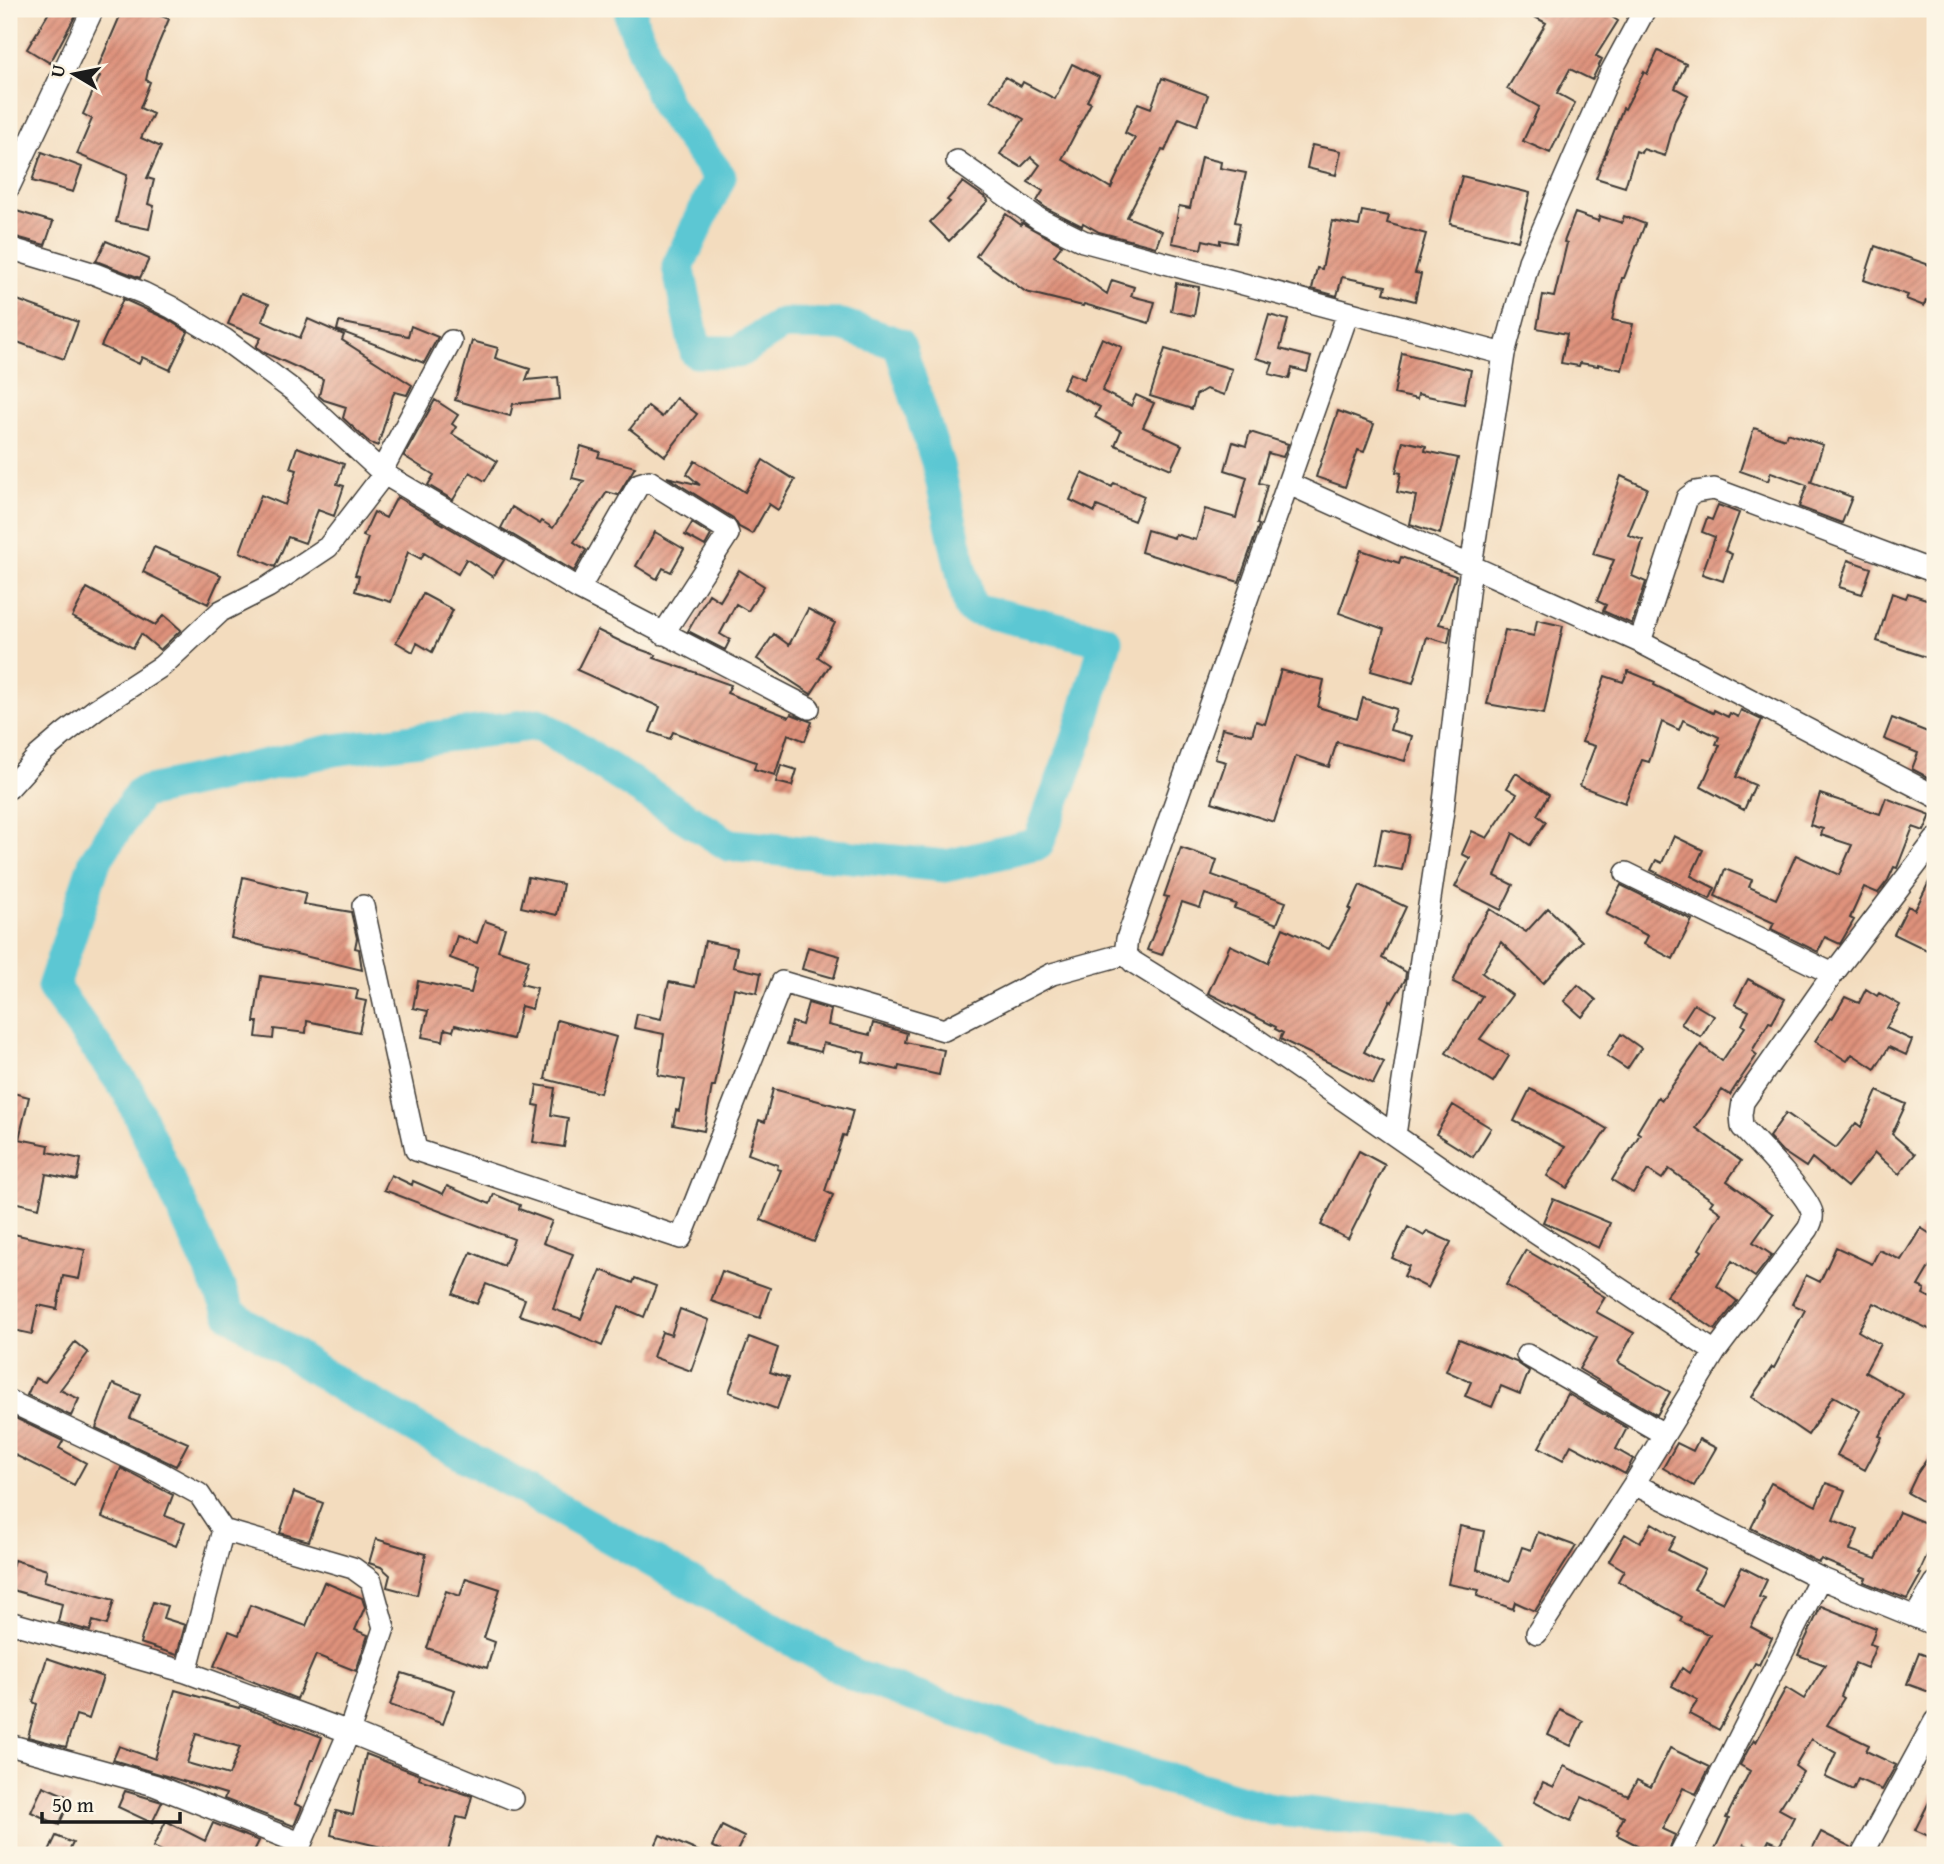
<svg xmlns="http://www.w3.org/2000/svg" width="1944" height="1864" font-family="'Gentium Book Plus',serif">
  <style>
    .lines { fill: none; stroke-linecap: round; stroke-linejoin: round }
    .river { stroke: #5bc7d3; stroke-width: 33 }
    .building { fill: url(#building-hatch); fill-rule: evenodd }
    .street-casing { stroke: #3c3934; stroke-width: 24 }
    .street { stroke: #fff; stroke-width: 21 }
  </style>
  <defs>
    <pattern id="building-hatch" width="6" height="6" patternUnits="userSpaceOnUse" patternTransform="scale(1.75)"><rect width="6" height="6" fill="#df927c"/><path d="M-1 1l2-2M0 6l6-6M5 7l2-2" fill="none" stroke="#b47665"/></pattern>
  </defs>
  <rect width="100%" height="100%" fill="#fcf5e5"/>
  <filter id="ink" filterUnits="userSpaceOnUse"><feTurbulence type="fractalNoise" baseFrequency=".0143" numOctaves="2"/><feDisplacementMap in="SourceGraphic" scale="14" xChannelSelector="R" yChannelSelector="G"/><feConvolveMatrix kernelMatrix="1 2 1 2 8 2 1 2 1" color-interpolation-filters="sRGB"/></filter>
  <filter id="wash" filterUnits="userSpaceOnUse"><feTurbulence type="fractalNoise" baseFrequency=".00686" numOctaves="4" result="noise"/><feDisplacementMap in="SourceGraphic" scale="28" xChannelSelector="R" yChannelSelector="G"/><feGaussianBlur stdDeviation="1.57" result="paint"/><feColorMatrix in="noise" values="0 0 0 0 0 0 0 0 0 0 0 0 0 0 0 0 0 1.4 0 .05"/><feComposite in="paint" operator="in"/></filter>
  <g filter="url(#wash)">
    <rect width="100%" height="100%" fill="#f3dcbe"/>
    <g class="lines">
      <path class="river" d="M632,9l-1,9 36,89 53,70 -42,89 18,86h42l44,-28 60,1 57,19 39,121 32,143 136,33 -28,96 -40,107 -92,22 -217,-21 -190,-121 -205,26 -194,43 -45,68 -42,126 75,104 103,223 110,72 517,291 222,76 190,56 195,21 24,25"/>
    </g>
    <g id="blocks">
      <path class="building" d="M51,9h28l-29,54 -23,-14z
        M123,9h21l25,10 -20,47 -3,14 4,2 -10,26 13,6 -12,24 20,9 -14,31 7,2 -6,24 6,2 -5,23 -33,-7 11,-47 -50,-21 15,-35 -9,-5 17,-38 -5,-2z
        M1520,9h97l-5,8 6,4 -22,35 6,3 -10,21 -22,-11 -13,24 18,10 -25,50 -27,-12 16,-34 -32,-18 39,-66z
        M1658,51l28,13 -11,24 13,7 -13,25 -10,36 -22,-7 -2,4 -5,-2 -11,36 -29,-9 27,-70 2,1 19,-37 3,2z
        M1072,64l27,13 -12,24 4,2 -29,56 49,29 24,-50 -10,-5 13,-30 13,5 11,-30 46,17 -11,30 -18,-7 -14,33 -3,-1 -35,67 35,14 -6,16 -57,-15 -16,-9 -1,3 -36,-18 -9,-7 6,-10 -15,-9 12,-17 -9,-8 -10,10 -21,-13 24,-35 -33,-19 14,-23 16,9 2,-4 32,17z
        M1312,145l29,6 -5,24 -29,-7z
        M42,152l40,15 -9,25 -41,-11z
        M1201,157l20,5 -1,6 26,5 -11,49 5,1 -4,20 -16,-3v4l-17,-4 -2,9 -29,-6 7,-37 11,2z
        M1462,176l68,17 -12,48 -68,-17z
        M963,182l24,17 1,2 -39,40 -19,-19 20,-20 -3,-2z
        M13,210l40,12 -8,23 -36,-10v-10z
        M1362,211l27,5 -2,7 39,11 -11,39 6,1 -6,27 -31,-8 2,-7 -44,-9 -5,19 -25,-7 5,-21 5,1 10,-48 27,5z
        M1575,213l23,8 2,-5 22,7 2,-7 21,8 -21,54h-2l-10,42 21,4 -11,46 -24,-6v2l-18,-3 -1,3 -18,-3 6,-29 -30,-6 6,-33 11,2 13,-54 -3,-1z
        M1006,214l15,11 1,-2 40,22 -8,11 53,38 5,-14 22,7 -3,9 24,6 -6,21 -65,-19 -1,2 -57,-14 -50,-36z
        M106,241l43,18 -9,19 -44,-17z
        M1875,246l60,21v36l-9,-3 -2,6 -18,-7 2,-4 -44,-15z
        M1176,283l23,4 -5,29 -23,-5z
        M241,293l28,11 -7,17 38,17 8,-19 36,16 -2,5 70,45 -5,10 -12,-3 -2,3 -15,51 -8,-3 -27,-25 3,-11 -22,-7 -5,-4 4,-17 -58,-26 -9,-6 5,-9 -33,-14z
        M9,297l69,25 -14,37 -55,-20z
        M123,299l42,19 23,14 -18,38 -28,-13 -3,7 -38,-18z
        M1269,315l19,5 -8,29 31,8 -4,15 -15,-4 -3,11 -20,-5 4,-11 -17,-5z
        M339,322l69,14 3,-10 27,11 -14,26 -87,-33z
        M1102,338l20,9 -20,44 29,15 5,-11 18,8 -11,24 39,18 -11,24 -56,-24 6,-14 -26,-14 5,-10 -37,-19 7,-15 14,6z
        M472,341l26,7 -3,10 35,11 -4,11 32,-3 2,22 -47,5 -3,12 -55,-16z
        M1165,349l67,20 -8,26 -18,-6 -10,6 -4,14 -42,-13z
        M1402,353l69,17 -7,34 -46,-10 -1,5 -23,-5z
        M676,398l21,16 -32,42 -35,-27 18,-23 14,11z
        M435,400l23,15 -6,9 4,3 -4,7 45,27 -12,20 -15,-9 -17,28 -25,-15 6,-10 -30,-19z
        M1338,411l36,13 -10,28 -6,-2 -13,37 -29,-10z
        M1754,428l31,11 2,-6 36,12 -12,37 41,15 -10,26 -43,-16 8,-22 -36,-13 -3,9 -28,-10z
        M1250,432l38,12 -5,13 -15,-4 -9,30 8,2 -10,39 2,1 -20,57 -98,-30 6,-22 27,8 1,-4 21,6 9,-31 31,9 11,-41 -22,-7 8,-28 13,4z
        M1403,441l23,5 -1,5 33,7 -18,76 -30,-10 6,-28 -19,-4 4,-19 -5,-1z
        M581,446l19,6 -2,5 37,10 -17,28 -11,-3 -33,50 12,8 -12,21 -73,-43 11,-21 28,17 2,-3 11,7 31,-47 -12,-3z
        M297,447l47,17 -7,20 7,2 -10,30 -16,-6 -13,33 -17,-6 -13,30 -35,-15 21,-57 24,10 12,-35 -7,-2z
        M763,460l32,20 -17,30 -9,-6 -17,30 -13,-7 -6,-9 -66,-41 33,8 -13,-11 8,-13 50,31z
        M1082,473l30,14 2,-4 30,13 -10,25 -37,-15 -2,6 -25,-12z
        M1621,476l26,12 -19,47 15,5 -11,36 14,6 -14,42 -29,-13 3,-6 -9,-4 17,-41 -21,-6z
        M397,497l107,63 -11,17 -27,-18 -8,15 -34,-21 -3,6 -13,-7 -17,50 -36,-11 4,-15 -4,-1 13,-37 -5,-2 11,-24 12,6z
        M1718,505l21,8 -14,38 7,3 -9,27 -21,-7 13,-37 -13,-5 5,-14 5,2z
        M692,523l19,12 -6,11 -20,-11z
        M655,532l29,17 -13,23 -8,-4 -6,11 -21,-13z
        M154,547l67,28 -13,29 -65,-32z
        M1361,550l38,13 2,-6 55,19 -17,48 12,3 -3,16 -21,-6 -14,46 -42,-12 13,-42 -45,-16z
        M1848,560l23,8 -9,26 -23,-7z
        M739,570l25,16 -16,25 -12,-7 -16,30 10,6 -5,10 -37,-19 21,-37 11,7z
        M87,588l68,37 9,-10 17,15 -21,20 -19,-16 -8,14 -61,-31z
        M1892,593l14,5 2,-5 27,9 -6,22 6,1v35l-58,-19z
        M423,594l30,16 -21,42 -15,-9 -4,9 -17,-10z
        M808,609l27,14 -17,34 12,8 -19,29 -54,-35 17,-25 15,11z
        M1537,620l26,6 -19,88 -57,-10 18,-74 29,6z
        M597,630l31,15 28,10 -2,3 77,27 -4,8 62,24 2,-3 21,8 -7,19 -17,-7 -13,41 -21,-6 2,-7 -83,-30 -3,7 -20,-7 10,-25 -83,-37z
        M1281,670l28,8v-1l15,3 -6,27 39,12 6,-21 33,11 -6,21 22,6 -7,25 -68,-19 -8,25 -33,-11 -22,66 -62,-20 14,-40 -11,-3 7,-31 30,7 4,-14 9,3z
        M1628,671l27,11 -1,3 59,28 1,-3 14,7 2,-4 8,4 3,-7 21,10 -26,57 19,8 -11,25 -43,-23 19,-42 -4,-1 3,-7 -36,-17 -4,10 -17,-8 -13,40 -7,-2 -17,43 -45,-17 15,-40 -13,-4 23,-66 18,6z
        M1892,718l43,17v46l-23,-12 6,-16 -34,-14z
        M781,765l16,5 -5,16 -16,-4z
        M1516,773l33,22 -12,20 9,7 -16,23 -17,-12 -18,43 18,9 -12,25 -46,-23 15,-29 -8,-4 10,-23 15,7 30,-44 -10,-6z
        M1820,794l60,20 6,-16 45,17 -7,16 -11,-4 -16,41 -3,-1 -6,13 -10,13 -14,-6 -14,31 4,2 -14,24 -15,-7 -7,15 -47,-23 3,-6 -59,-27 10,-27 27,11 -3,7 27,12 20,-44 43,20 13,-30 -31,-10 2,-6 -13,-4z
        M1382,829l27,6 -7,35 -27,-5z
        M1674,836l29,14 -12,26 24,12 -5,11 -59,-29 5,-10 6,3z
        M1181,848l36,12 -5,15 74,27 -9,22 -43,-16 2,-4 -31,-10 -5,14 -18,-6 -20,53 -15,-5 21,-53 -4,-1z
        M1935,870v84l-41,-20 14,-28 7,4z
        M243,877l63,16 -3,11 48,8 6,26 -2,10 4,1 3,21 -131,-32z
        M528,877l35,7 -6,31 -36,-8z
        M1360,885l46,22 -24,51 24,14 -1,8 -13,22 -2,-2 -26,52 20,10 -11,22 -93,-45 3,-6 -8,-4 1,-2 -68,-34 22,-48 38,18 15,-35 46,21 22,-40h-2z
        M1621,885l71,35 -19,39 -29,-15 4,-8 -42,-22z
        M1548,908l34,33 -39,42 -42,-41 -19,31 30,22 -32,44 29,17 -16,26 -47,-29 36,-57 -29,-14 18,-43 19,-30 36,23z
        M485,921l20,7 -7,22 31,10 -8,24 16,4 -5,21 -11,-3 -8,33 -58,-14 -2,6 -8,-2 -2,12 -21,-4 6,-26 -15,-3 5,-27 53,12 6,-25 -27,-10 7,-22 20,7z
        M705,941l32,7 -4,19 28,6 -4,20 -23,-5 -19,98h-3l-8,45 -31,-6 3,-15 3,1 6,-31 -27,-5 6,-41 -30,-6 3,-14 24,5 8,-37 26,5z
        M808,947l32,9 -6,22 -32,-9z
        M261,976l97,14 -2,9 10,2 -7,31 -52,-11 -1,12 -32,-4 -1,10 -17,-2 2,-15h-4z
        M1748,979l37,20 -13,24 -3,-1 -17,29 5,4 -18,26 -9,14 -8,-5 -26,38 45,33 -14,20 46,33 -20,28 19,13 -17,22 -23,-16 -15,25 20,15 -22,29 -49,-34 36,-45 -3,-2 22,-36 -11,-8 3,-4 -44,-32 -7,10 -14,-9 -15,23 -21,-13 28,-46 -3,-2 21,-35 4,3 39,-55 21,16 23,-34 -3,-2 7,-14 -14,-7z
        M1578,985l18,15 -14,17 -18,-16z
        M1866,989l11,7 2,-3 21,12 -14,23 26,12 -6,15 -17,-8 -14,22 -23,-15 -5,7 -32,-20 15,-23 2,1 13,-22 14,6z
        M808,1003l23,7 -3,15 42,10 3,-12 34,10 -2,9 39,8 -5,25 -40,-9 -1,4 -35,-8 2,-9 -42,-10 -2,9 -34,-8 5,-22 10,3z
        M1694,1004l20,12 -13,21 -20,-13z
        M557,1020l59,17 -16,56 -55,-14z
        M1621,1034l20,14 -14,21 -20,-13z
        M537,1085l18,3 -4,27 17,3 -4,29 -31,-5 6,-36 -5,-1z
        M773,1089l80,21 -7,26 -3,-1 -18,56 8,4 -19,47 -53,-22 20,-50 -4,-1 1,-4 -30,-11 11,-34 6,2z
        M1530,1089l52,25 25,15 -40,59 -20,-12 18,-29 -51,-26z
        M1877,1091l29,13 -14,30 23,20 -16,20 -24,-21 -28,34 -35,-29 -6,9 -24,-16 -13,-14 17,-24 50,35 20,-25 5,4z
        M9,1092l20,5 -10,42 30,6 -1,7 33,7 -4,21 -31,-6 -7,34 -30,-7z
        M1453,1105l38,23 -18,29 -37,-23z
        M1359,1151l26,14 -37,74 -27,-14z
        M391,1175l21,10 1,-4 30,13 4,-8 43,18 4,-10 26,11 -1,4 33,12 -9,22 30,11 -20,55 28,10 20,-49 32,13 2,-5 21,8 -12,31 -25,-11 -17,40 -44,-19 -39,-12 6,-16 -39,-15 -9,20 -24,-10 18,-42 33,14 10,-27 -130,-49z
        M1553,1199l57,24 -11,25 -56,-26z
        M1408,1227l16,9 3,-5 24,11 -23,46 -24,-12 5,-10 -17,-8z
        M1921,1228l14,9v20l-17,29 7,3 -2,5 12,6v32l-61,-29 -16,28 22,13 -15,28 38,22 -24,42 3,1 -17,33 -28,-15 23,-44 -27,-15 -25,39 -56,-38 20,-30 2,1 31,-58 -13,-6 14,-29 14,7 16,-35 36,17 7,-14 22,10z
        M9,1233l76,17 -6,29 -16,-3 -6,33 -19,-4 -6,29 -23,-5z
        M1526,1250l79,47 -9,15 38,21 -16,29 52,30 -13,23 -78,-46 18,-31 -91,-53z
        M722,1271l48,17 -10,30 -49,-17z
        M680,1309l29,11 -18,51 -38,-14 9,-25 9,3z
        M749,1337l29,11 -8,24 18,6 -11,31 -48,-17z
        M1459,1339l57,23 13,9 -9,23 -19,-8 -9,21 -27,-11 6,-14 -25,-11z
        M75,1342l13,11 -28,37 19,9 -8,17 -44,-21 8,-17 10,4z
        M113,1384l27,11 -10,23 58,25 -12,23 -80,-38z
        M1568,1394l59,34 -11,21 17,10 -8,15 -54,-29 -8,15 -24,-13z
        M9,1415l54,26 -4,7 27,15 -12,22 -65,-33z
        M1699,1439l17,9 -22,38 -31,-18 14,-25 16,8z
        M1935,1447v61l-27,-15 9,-19z
        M121,1468l52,27 -8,21 20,7 -9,23 -74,-29z
        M1771,1483l45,23 10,-23 19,7 -12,30 25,10 -8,20 26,9 23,-47 36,15v11l-16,35 2,1 -14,25 -43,-17 2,-4 -45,-19 -2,3 -5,-2 -63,-32 13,-26 -2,-2z
        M294,1492l29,11 -14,38 -29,-8z
        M1652,1523l23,14 -7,13 37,19 -11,20 29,14 19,-36 25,13 -8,17 6,2 -14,28 21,11 -13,27 -4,-2 -36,67 -30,-16 9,-14 -26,-14 10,-18 7,5 21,-38 -30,-14 2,-4 -64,-36 6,-11 -15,-9 16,-27 15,9z
        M1460,1526l24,5 -7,38 33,12 12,-34 9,3 7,-18 38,14 -41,65 -20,-9 -2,7 -36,-13 2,-6 -31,-6z
        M376,1539l50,15 -9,41 -30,-8 3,-12 -9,-8 -12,-4z
        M14,1560l33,10 -3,11 70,19 -7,25 -14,-4 -3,10 -32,-9 4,-18 -53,-15v-11z
        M466,1578l34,11 -16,49 11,4 -8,26 -60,-20 19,-57 14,5z
        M324,1582l38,16 3,9 -10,23 13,5 -12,36 -40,-16 -19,44 -83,-33 15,-35 10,4 11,-30 56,21z
        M153,1602l14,4 -4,12 22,7 -8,30 -37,-12z
        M1821,1606l55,22 -6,16 6,2 -9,22 -12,-5 -14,33 3,2 -17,27 42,20 -3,6 30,14 -14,25 -24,-11 -5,11 -28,-13 11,-24 -25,-14 -16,27 8,6 -24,37 15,8 -14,28 -11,-5 -7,13 -18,-9 -5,11h-27l17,-36 -3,-1 24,-47 -10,-6 8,-15 6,-10 2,2 30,-54 18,11 21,-34 -27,-10z
        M1919,1653l16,6v35l-28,-10z
        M47,1658l56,19 -14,42 -13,-4 -10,32 -38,-10 9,-33 -4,-2z
        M402,1673l53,17 -12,34 -53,-19z
        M175,1690l64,18 1,-2 82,31 -9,23h-2l-16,44 7,3 -8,19 -70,-27 2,-5 -113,-34 6,-14 36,13zM196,1734l44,13 -11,28 -42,-12z
        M1560,1710l23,11 -12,25 -23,-11z
        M1670,1748l40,19 -14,27 -13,-6 -21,41 13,6 -8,20h-10l-40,-20 2,-4 -2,-1 7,-13 -42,-20 -11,24 -37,-19 9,-20 11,5 10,-21 64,30 9,-16 14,7z
        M366,1754l54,21 -1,4 53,17 -6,23 -9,-2 -10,38h-32l-84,-20 5,-24 17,4z
        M43,1786l28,12 -12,27 -28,-13z
        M1935,1790v49l-20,-9z
        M125,1791l37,11 -10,21 -34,-16z
        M166,1821l39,20 8,-18 46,18 -7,14h-82l-17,-8z
        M722,1826l22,11 -9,18h-6l-17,-9z
        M1821,1832l30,15 -2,8h-30l-8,-4z
        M660,1835l47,20h-56z
        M56,1836l17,7 -6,12h-20z"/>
    </g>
  </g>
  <g filter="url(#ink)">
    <use href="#blocks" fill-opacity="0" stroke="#3c3934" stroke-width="2"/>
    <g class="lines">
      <defs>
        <path id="street" d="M957,161l82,58 44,22 421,113
          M9,187l84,-178
          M9,248l86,26 48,19 28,14 53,32 70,52 90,83 195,115 230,119
          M1348,313l-221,626 -2,15 8,8 113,70 282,196 187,124
          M381,472l70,-131
          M1289,484l351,158 295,154
          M579,589l60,-105 10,-3 77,48 2,5 -65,100
          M1640,642l47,-144 8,-6 19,-3 221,83
          M9,788l29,-32 27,-23 31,-24 66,-43 59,-55 47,-24 60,-40 56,-73
          M1935,840l-102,134 -90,128 -2,13 1,12c14,15 67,69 70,86 1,6 -1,10 -4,16l-93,123 -81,132 186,94 115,47
          M1626,873l207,101
          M363,906l53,244 265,88 101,-256 162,48 108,-56 73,-20
          M1395,1135l48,-324 28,-245 33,-212 25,-93 82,-189 34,-63
          M1527,1355l137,79
          M9,1401l150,71 40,22 24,36 130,38 18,13 13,47 -35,104 -53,123
          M1915,1617l20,-34
          M9,1622l177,50 163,60 164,67
          M1537,1633l97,-149
          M186,1672l37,-142
          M9,1745l145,40 146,58
          M1680,1855l140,-277
          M1862,1855l73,-134"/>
      </defs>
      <use href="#street" class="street-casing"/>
      <use href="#street" class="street"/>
    </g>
  </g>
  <rect width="1944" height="1864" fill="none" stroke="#fcf5e5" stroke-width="35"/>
  <g transform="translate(74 74) rotate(280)" stroke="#fcf5e5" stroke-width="5" paint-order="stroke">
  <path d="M0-5L12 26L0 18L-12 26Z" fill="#1c1c1c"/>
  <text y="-10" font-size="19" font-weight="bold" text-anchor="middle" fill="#1c1c1c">U</text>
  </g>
  <path d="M42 1812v10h138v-10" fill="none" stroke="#1c1c1c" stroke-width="3.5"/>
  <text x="52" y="1812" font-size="21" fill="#1c1c1c" stroke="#fcf5e5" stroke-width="5" paint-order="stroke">50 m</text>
</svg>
